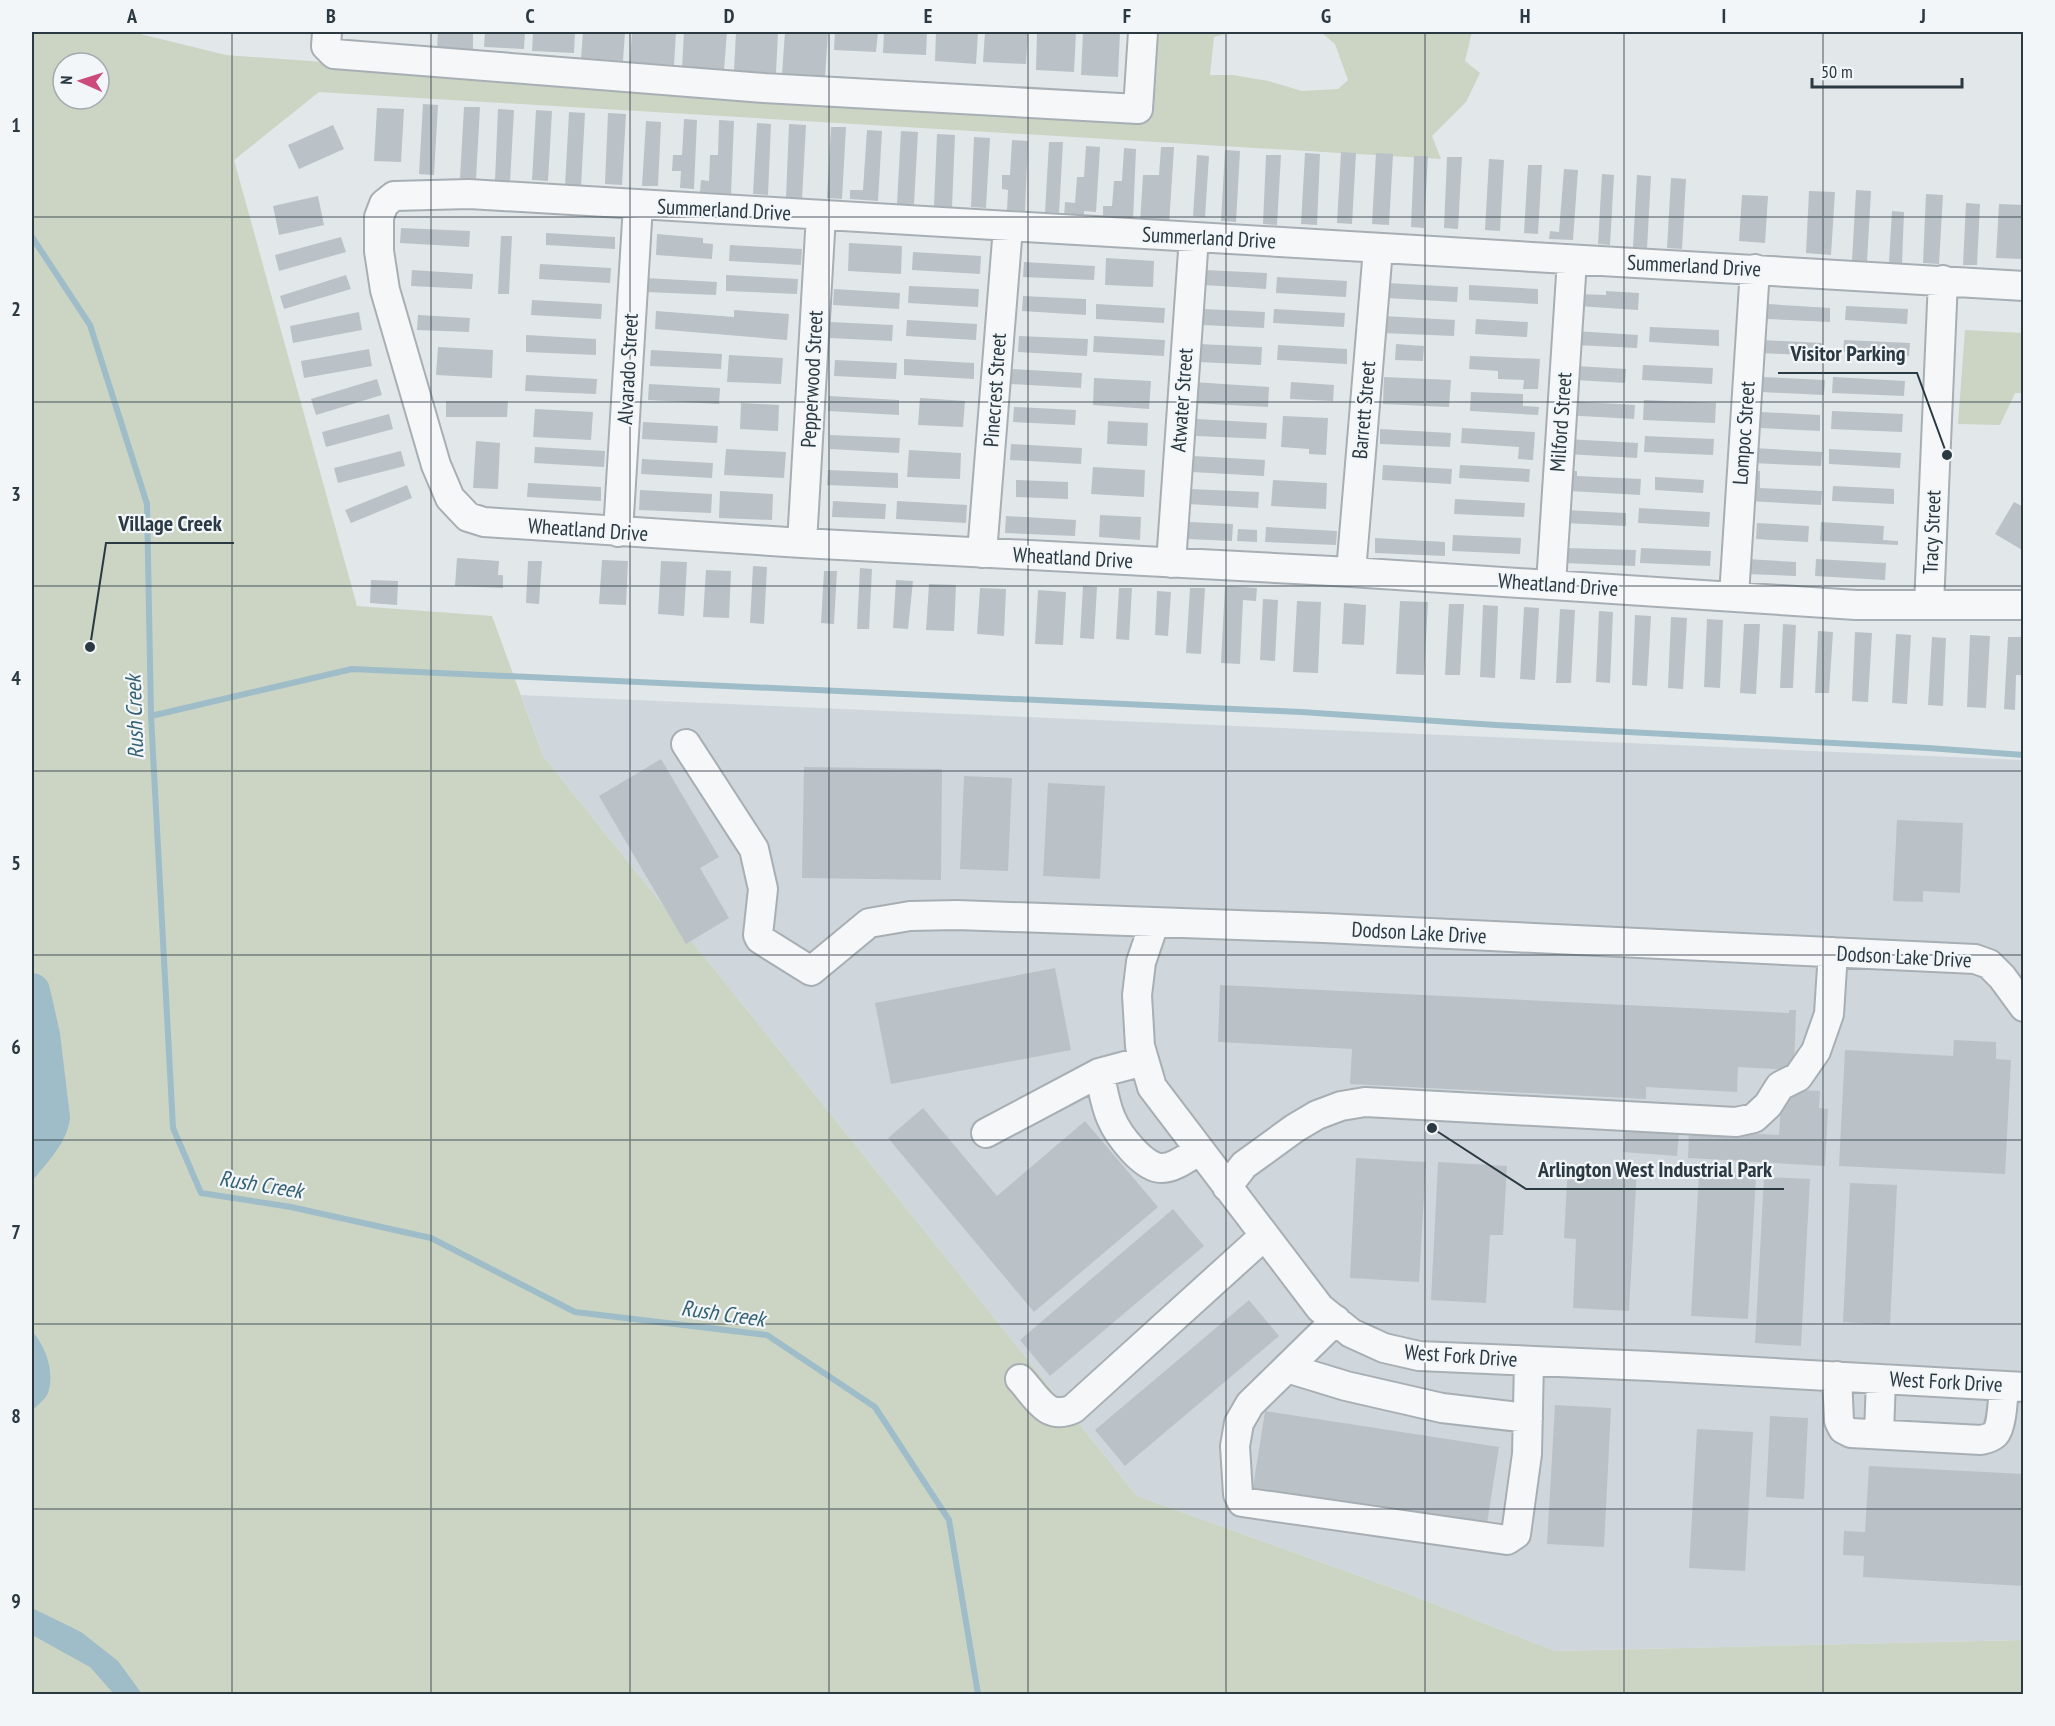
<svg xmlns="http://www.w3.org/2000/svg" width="2055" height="1726" font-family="'PT Sans Narrow',sans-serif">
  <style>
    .built { fill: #d0d7dc }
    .green { fill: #ccd4c4; fill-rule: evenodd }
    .water { fill: #9ebdc9 }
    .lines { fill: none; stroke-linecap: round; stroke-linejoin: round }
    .stream { stroke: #9ebdc9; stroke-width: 6 }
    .river { stroke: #9ebdc9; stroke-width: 36 }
    .building { fill: #bac2c7 }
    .minor-casing { stroke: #a7afb4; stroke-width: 32 }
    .minor { stroke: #f5f7f9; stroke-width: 28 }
    .grid { fill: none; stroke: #2b3942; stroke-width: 1.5; stroke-opacity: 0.55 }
    .labels { text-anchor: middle; stroke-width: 4.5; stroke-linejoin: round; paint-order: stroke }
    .street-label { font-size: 21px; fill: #2b3942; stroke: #f2f6f8 }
    .water-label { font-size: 22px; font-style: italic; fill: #356175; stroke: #f2f6f8 }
    .leader { fill: none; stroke: #2b3942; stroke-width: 2 }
    .callout-dot { fill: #2b3942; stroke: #f2f6f8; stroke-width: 2 }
    .callout-label { font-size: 22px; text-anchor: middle; font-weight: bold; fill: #2b3942; stroke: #f2f6f8; stroke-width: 4.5; stroke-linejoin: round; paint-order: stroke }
    .neatline { fill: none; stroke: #2b3942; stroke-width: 2 }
    .grid-label { font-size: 20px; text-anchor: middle; font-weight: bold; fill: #2b3942 }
  </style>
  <rect width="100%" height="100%" fill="#e2e7ea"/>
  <path class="built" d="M521,695l1502,65v880l-468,11 -149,-58 -269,-97 -594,-740z"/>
  <path class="green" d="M32,32h100l94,23 923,66 6,-89h78l-19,5 -4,38h23l35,6 34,10 36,-2 10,-9 -13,-36 -14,-12h151l-7,29 15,12 -14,29 -34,34 9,23 -1122,-67 -85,68 123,446 135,10 51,140 594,740 269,97 149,58 468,-11v54h-1991zM63,63h36v36h-36z
    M1965,330l58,3v60h-8l-15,32 -42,-1z"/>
  <path class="water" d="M42,1035c8,19 32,74 26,93 -6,20 -23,37 -36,53v-59l4,-9 9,-27z
    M32,1331c14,16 23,41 16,62 -2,6 -12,13 -16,18z
    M32,1608l49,24 37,29 24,33h-28l-24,-27 -58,-32z"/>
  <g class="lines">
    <path class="stream" d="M32,237l58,88 57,179 4,212 22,412 28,65 90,14 140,31 144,74 192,23 108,72 74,113 29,174
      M151,716l201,-47 949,43 195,13 432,23 96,7"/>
    <path class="river" d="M32,991l10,44 10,83 -20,34"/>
  </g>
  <path class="building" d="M438,32h35v18l-36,-2z
    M485,32h40l-1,17 -40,-2z
    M533,32h42l-1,21 -42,-2z
    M583,32h42l-2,29 -42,-3z
    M632,32h44l-2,33 -44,-3z
    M684,32h43l-3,38 -42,-2z
    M736,32h42l-2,41 -42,-2z
    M785,32h43l-3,45 -43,-3z
    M835,32h43l-2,20 -42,-2z
    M884,32h43l-1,23 -43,-2z
    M936,32h42l-2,32 -41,-3z
    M985,32h43l-2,32 -43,-2z
    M1037,32h39l-2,40 -38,-2z
    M1083,32h37l-2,45 -37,-2z
    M423,104l15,1 -4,70 -15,-1z
    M464,107h16l-4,72 -16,-1z
    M377,108l27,1 -3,53 -27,-1z
    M498,109l16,1 -4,72 -15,-1z
    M536,110l16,1 -4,70 -16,-1z
    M569,112l16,1 -4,74 -16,-1z
    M608,113l18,1 -4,71 -17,-1z
    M684,119l13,1 -3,69 -14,-1 1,-17h-9l1,-16h9z
    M719,120l15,1 -3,73 -31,-2 1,-12 8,1 1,-26h8z
    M646,121l15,1 -3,64h-16z
    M757,123l14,1 -3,71 -15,-1z
    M789,124l17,1 -4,74 -16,-1z
    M333,125l11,24 -45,20 -11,-24z
    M831,127h15l-4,72 -15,-1z
    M867,130l15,1 -4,70 -28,-2v-9h13z
    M901,131l17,1 -4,72h-17z
    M937,134l18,1 -3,72 -18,-1z
    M974,137l16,1 -4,70 -15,-1z
    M1012,140l16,1 -3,70 -18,-1 1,-20 -6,-1v-14h8z
    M1049,142h14l-4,71 -14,-1z
    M1086,146l14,1 -4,65 -12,-1v8l-20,-1 1,-16 10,1 2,-26h7z
    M1161,147h13l-5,78 -29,-2 3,-48h16z
    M1124,148l12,1 -3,71 -30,-1v-13h9l2,-25h8z
    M1225,150l15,1 -4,71 -15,-1z
    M1341,152l15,1 -4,71 -15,-1z
    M1305,153l15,1 -3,71 -16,-1z
    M1376,153l17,1 -4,71 -17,-1z
    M1197,155l12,1 -4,61 -12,-1z
    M1266,155h15l-4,70 -14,-1z
    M1414,156h14l-4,72 -13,-1z
    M1447,157h15l-4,72 -14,-1z
    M1489,159l15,1 -4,71 -15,-1z
    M1528,165h14l-4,69 -14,-1z
    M1564,169l14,1 -5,70 -24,-1 1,-8 9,1z
    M1602,174l12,1 -4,70 -12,-1z
    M1637,175l14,1 -4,72 -14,-1z
    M1671,178l15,1 -4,70 -15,-1z
    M1856,190l15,1 -4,71 -15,-1z
    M1809,191l26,1 -4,63 -25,-2z
    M1926,194l17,1 -4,69 -16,-1z
    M1742,195l26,1 -3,47 -26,-2z
    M318,196l6,29 -45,10 -6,-29z
    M1966,203l14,1 -3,61h-14z
    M1999,204l25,1 -2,54 -26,-1z
    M1892,211l12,1 -2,52 -13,-1z
    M401,228l69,3 -1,16 -69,-4z
    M546,233l69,4v12l-69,-4z
    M657,234l46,4v5l10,1 -1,15 -56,-4z
    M501,236h11l-3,58h-11z
    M341,237l5,15 -67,19 -4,-16z
    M849,243l53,3 -1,28 -53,-3z
    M730,245l72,4 -1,16 -72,-4z
    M913,252l68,4 -1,18 -68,-4z
    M1106,258l48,3 -1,26 -48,-2z
    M1024,262l71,4 -1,14 -71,-3z
    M540,264l71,4 -1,15 -71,-4z
    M412,270l61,4 -1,15 -61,-3z
    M1205,270l62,3 -1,16 -62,-4z
    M346,275l5,14 -67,20 -4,-13z
    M726,275l72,4 -1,15 -71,-3z
    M1277,277l70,4 -1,16 -70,-4z
    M646,278l71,4 -1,13 -70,-3z
    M1388,283l70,4 -1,15 -70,-4z
    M1469,285l69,4v15l-69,-4z
    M909,286l70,3 -1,18 -70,-4z
    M834,289l66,4 -1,16 -66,-4z
    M1606,291l33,2 -1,17 -60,-4v-12l28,1z
    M1023,296l63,3v16l-64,-4z
    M532,300l70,4 -1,15 -70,-4z
    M1096,304l69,4 -1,15 -68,-4z
    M1768,304l62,4v14l-63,-3z
    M1846,306l62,3 -1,15 -62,-4z
    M1203,309l62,3 -1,16 -62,-3z
    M1274,309l71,4 -1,14 -71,-4z
    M734,310l55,4 -2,26 -132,-11 1,-18 78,6z
    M359,312l3,18 -69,13 -3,-17z
    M418,315l52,3 -1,14 -52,-2z
    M1384,316l71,4 -1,16 -71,-3z
    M1476,319l52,3 -1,15 -52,-3z
    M907,320l70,4 -1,16 -70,-4z
    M830,322l63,3 -1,16 -63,-3z
    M1650,327l69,3v16l-70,-4z
    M1575,331l63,4 -1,13 -62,-3z
    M526,335l70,4v16l-70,-3z
    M1019,336l69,3 -1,17 -69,-4z
    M1094,336l71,4 -1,16 -71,-4z
    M1762,340l60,3v13l-61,-3z
    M1844,340l66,3 -1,13 -66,-4z
    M1199,344l63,3 -1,18 -63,-3z
    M1396,344l28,2 -1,15 -28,-1z
    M1278,345l69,4v15l-70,-4z
    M438,347l55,3 -1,28 -56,-3z
    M369,349l3,17 -68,12 -3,-17z
    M651,350l71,4 -1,15 -71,-3z
    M729,355l54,3 -2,26 -54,-2z
    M1470,356l70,3 -2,30h-15l1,-9 -26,-1v-8l-29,-2z
    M904,359l70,4v16l-70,-4z
    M835,360l62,3 -1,16 -62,-3z
    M1643,365l70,3 -1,16 -70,-4z
    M1577,366l49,3 -1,14 -49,-3z
    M1012,369l70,4 -1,15 -70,-4z
    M526,375l71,4 -1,15 -71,-3z
    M1384,377l67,3 -2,27 -66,-3z
    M1762,377l63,3 -1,15 -63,-3z
    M1833,377l72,4 -1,15 -72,-3z
    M1094,378l57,3 -2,28 -56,-4z
    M377,379l5,16 -66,20 -5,-16z
    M1193,382l76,5 -1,20 -76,-4z
    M1291,382l43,3 -1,16 -43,-2z
    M649,384l71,4 -1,16 -71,-4z
    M1471,392l52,2v12l16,1 -1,8 -68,-4z
    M829,396l70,4v15l-71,-4z
    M920,398l45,3 -2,26 -45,-2z
    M1644,400l72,3 -1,20 -72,-3z
    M446,401h62l-1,16h-61z
    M1564,401l71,4 -1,14 -71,-4z
    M741,403l38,2 -1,26 -38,-2z
    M1014,407l62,3 -1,15 -62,-3z
    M535,409l58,3 -2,28 -58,-3z
    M1832,411l71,3 -1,18 -71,-3z
    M1761,412l59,3v16l-60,-3z
    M389,414l4,15 -67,18 -4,-15z
    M1283,416l45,2 -2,37 -17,-1v-5l-28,-2z
    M1197,419l70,4 -1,16 -70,-3z
    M1108,421l40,2 -1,23 -40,-2z
    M643,422l75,4 -1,17 -75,-4z
    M1462,428l73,4 -2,28 -15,-1 1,-12 -58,-4z
    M1380,429l71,4 -1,14 -70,-3z
    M830,435l70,3 -1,15 -69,-4z
    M1645,436l69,3 -1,16 -69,-3z
    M1567,439l71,4 -1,15 -71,-4z
    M476,441l24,2 -2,46 -25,-1z
    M1011,444l71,4 -1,16 -71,-4z
    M535,447l70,4 -1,16 -70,-4z
    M1753,448l69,4 -1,14 -69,-3z
    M726,449l60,3 -2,26 -60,-3z
    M1829,449l72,4 -1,15 -71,-4z
    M909,450l52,3 -1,26 -53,-2z
    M401,451l4,15 -67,17 -4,-15z
    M1193,456l72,4 -1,16 -72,-4z
    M642,459l71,4 -1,15 -71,-4z
    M1383,465l69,4 -1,15 -69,-4z
    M1460,465l70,4 -1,13 -70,-4z
    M1093,467l52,3 -1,27 -53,-3z
    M828,470l70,3v15l-71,-3z
    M1570,471h7v5l64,3 -1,16 -71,-4z
    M1750,471h10v17l62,3 -1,14 -73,-4z
    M1655,477l49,3 -1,13 -48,-3z
    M1016,480l52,2v17l-52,-2z
    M1273,480l54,3 -1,26 -55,-3z
    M528,483l73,4v14l-74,-4z
    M407,485l5,13 -61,25 -6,-13z
    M1833,486l61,3v15l-62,-3z
    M1189,489l70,3 -1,16 -70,-4z
    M640,490l72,4 -1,19 -72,-3z
    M720,491l53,3 -1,26 -53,-2z
    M1455,499l70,4 -1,14 -70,-3z
    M833,501l53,3 -1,15 -53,-2z
    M897,501l70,4 -1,18 -70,-4z
    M2014,502l10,5v44l-29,-17z
    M1639,508l71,4 -1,15 -71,-4z
    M1565,510l61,3v13l-61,-3z
    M1100,515l41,2 -1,23 -41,-3z
    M1006,516l70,4 -1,16 -70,-3z
    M1189,522l44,2 -1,17 -44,-2z
    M1821,522l63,4 -1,14 15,1v4l-78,-4z
    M1757,523l52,3 -1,16 -52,-3z
    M1266,527l71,4 -1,14 -71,-3z
    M1238,529l19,1v12l-20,-1z
    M1453,535l68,3 -1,16 -68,-3z
    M1375,538l70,4v14l-70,-3z
    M1565,548l71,2 -1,16 -71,-3z
    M1641,548l70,3 -1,15 -70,-3z
    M457,558l42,3 -1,14h5v13l-48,-2z
    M1747,559l49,3v14l-50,-2z
    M1816,559l70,4 -1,17 -70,-4z
    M602,560l26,1 -2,44 -27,-1z
    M528,561h14l-3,43 -13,-1z
    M661,561l26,1 -3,54 -26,-2z
    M753,566l14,1 -3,57 -14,-1z
    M860,568l12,1 -3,60h-12z
    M706,570l25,1 -2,47 -26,-1z
    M824,571h13l-3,53 -13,-1z
    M371,580l27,1 -1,24 -27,-2z
    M896,580l17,1 -5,48 -15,-1z
    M929,584l27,1 -2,46 -28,-1z
    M1083,586l14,1 -3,52 -14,-1z
    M1225,586l32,2 -1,13 -13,-1 -3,64 -19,-1z
    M980,588l26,1 -2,47 -27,-2z
    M1119,588h13l-3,52 -13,-1z
    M1190,588h15l-4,66 -15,-1z
    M1038,590l28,2 -3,53 -28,-1z
    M1157,591l14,1 -3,44 -13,-1z
    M1263,599l15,1 -3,61 -15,-1z
    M1297,601l24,1 -3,71 -25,-1z
    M1400,601l28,1 -4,73 -28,-1z
    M1344,603l22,2 -2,40 -22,-1z
    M1449,604h15l-4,71h-15z
    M1483,605l15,1 -3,72 -15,-1z
    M1524,607l15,1 -4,72 -15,-1z
    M1560,609l15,1 -4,73h-15z
    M1599,611l14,1 -3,71 -14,-1z
    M1635,615l16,1 -4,70 -15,-1z
    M1671,617l16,1 -4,71 -15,-1z
    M1707,619l16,1 -3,68 -16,-1z
    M1744,624h16l-4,70 -16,-1z
    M1783,624l13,1 -3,63h-13z
    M1818,631l15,1 -4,61h-14z
    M1855,632l17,1 -4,69 -16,-1z
    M1896,634l15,1 -4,69 -15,-1z
    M1970,635l20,1 -4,72 -19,-1z
    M1932,637l14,1 -3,68 -15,-1z
    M2008,637h16v38h-8l-1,35 -11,-1z
    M661,759l58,98 -19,11 29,50 -43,26 -87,-148z
    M804,767l138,2 -1,111 -139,-2z
    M964,776l48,2 -4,93 -48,-2z
    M1048,783l57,3 -5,93 -57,-3z
    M1897,820l66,3 -3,70 -37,-2v11l-30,-1z
    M1055,968l16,82 -180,34 -16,-81z
    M1220,985l569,28v-3h7l-2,60 -56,-3 -1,25 -91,-5v12l-296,-15 2,-35 -134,-7z
    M1954,1040l42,2v17l15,1 -6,114 -166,-8 6,-116 108,6z
    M1782,1089l38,2 -1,17 9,1 -3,57 -137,-8 1,-28 90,5z
    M923,1108l74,88 88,-75 73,86 -124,105 -146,-174z
    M1625,1131l54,3 -2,22 -54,-4z
    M1356,1158l70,4 -7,120 -69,-4z
    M1438,1162l69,4 -4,69h-13l-4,68 -55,-3z
    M1568,1164l69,4 -8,143 -56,-3 3,-69 -12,-1z
    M1699,1173l57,3 -8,143 -57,-3z
    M1764,1177l46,2 -9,167 -46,-3z
    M1850,1183l47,2 -7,140 -47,-3z
    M1173,1209l31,37 -154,130 -30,-36z
    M1249,1300l30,36 -154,130 -30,-36z
    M1555,1405l56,3 -7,139 -57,-3z
    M1265,1411l234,36 -13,83 -234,-36z
    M1770,1416l38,2 -4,81 -38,-2z
    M1697,1429l56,3 -8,139 -56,-3z
    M1869,1466l155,8v112l-161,-9 1,-21 -21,-1 1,-24 21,1z"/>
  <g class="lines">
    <defs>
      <path id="minor" d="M327,32l-1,14 8,8 430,34 374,21 5,-77
        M2024,286l-1555,-92 -75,2 -10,8 -5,13v34l6,39 51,175 14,33 18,19 16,5 318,21 549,29 505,33h168
        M618,532l20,-327
        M802,543l19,-328
        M982,553l26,-326
        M1171,563l23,-326
        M1351,572l27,-323
        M1551,584l21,-324
        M1734,596l21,-327
        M1929,605l14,-325
        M686,744l68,105 9,40 -5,46 2,4 51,32 58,-48 41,-7 47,-1 367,13 651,31 14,5 13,13 22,30
        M1154,924l-13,38 -4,33 3,51 12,41 168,221 31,25 33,15 35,8 231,10 374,21
        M1099,1073c4,15 6,32 12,45 7,17 33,51 51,50 13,0 27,-12 38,-18
        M986,1133l113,-60 45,-12
        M1227,1187l17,-22 51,-37 22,-13 24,-9 24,-4 371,20 18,-4 14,-13 12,-19 18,-9 18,-26 13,-37 4,-62
        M1336,1320l-86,84 -11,19 -4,23 3,48 4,8 265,38 9,-6 11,-80 2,-93
        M1287,1368l59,18 96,22 86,10
        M1837,1376l2,45 4,8 8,4 130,7c4,-1 10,-2 14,-6 7,-7 8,-37 9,-48
        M1020,1379c17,18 26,42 53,30l191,-173
        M1879,1434l2,-55"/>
    </defs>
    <use href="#minor" class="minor-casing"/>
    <use href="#minor" class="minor"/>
  </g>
  <path class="grid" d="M232,32v1662M431,32v1662M630,32v1662M829,32v1662M1028,32v1662M1226,32v1662M1425,32v1662M1624,32v1662M1823,32v1662M32,217h1992M32,402h1992M32,586h1992M32,771h1992M32,955h1992M32,1140h1992M32,1324h1992M32,1509h1992"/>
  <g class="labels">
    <g class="street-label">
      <text transform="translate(724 210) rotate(3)" y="7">Summerland Drive</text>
      <text transform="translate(1209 238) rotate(3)" y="7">Summerland Drive</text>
      <text transform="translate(1694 266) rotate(3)" y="7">Summerland Drive</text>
      <text transform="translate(628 369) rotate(-87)" y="7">Alvarado Street</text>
      <text transform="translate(812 379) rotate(-87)" y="7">Pepperwood Street</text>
      <text transform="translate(995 390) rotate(-86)" y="7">Pinecrest Street</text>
      <text transform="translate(1182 400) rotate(-86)" y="7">Atwater Street</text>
      <text transform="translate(1364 410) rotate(-85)" y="7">Barrett Street</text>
      <text transform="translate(1561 422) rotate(-86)" y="7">Milford Street</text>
      <text transform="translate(1744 433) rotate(-86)" y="7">Lompoc Street</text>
      <text transform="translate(588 530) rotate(4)" y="7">Wheatland Drive</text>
      <text transform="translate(1932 532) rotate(-88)" y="7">Tracy Street</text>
      <text transform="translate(1073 558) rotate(3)" y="7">Wheatland Drive</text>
      <text transform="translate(1558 585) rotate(4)" y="7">Wheatland Drive</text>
      <text transform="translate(1419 933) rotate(3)" y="7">Dodson Lake Drive</text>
      <text transform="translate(1904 957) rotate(3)" y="7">Dodson Lake Drive</text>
      <text transform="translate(1461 1356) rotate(4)" y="7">West Fork Drive</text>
      <text transform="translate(1946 1382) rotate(3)" y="7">West Fork Drive</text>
    </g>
    <g class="water-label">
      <text transform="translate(134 717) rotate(-92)" y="8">Rush Creek</text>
      <text transform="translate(261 1184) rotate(9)" y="8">Rush Creek</text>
      <text transform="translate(723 1313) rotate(8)" y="8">Rush Creek</text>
    </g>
  </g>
  <path class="leader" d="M1947 455L1917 373H1778M90 647L106 543H234M1432 1128L1526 1189H1784"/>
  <g class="callout-dot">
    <circle cx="1947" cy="455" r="6"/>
    <circle cx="90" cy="647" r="6"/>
    <circle cx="1432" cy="1128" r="6"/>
  </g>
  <g class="callout-label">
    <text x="1848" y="361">Visitor Parking</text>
    <text x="170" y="531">Village Creek</text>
    <text x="1655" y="1177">Arlington West Industrial Park</text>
  </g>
  <rect width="2055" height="1726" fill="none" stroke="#f2f6f8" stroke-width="66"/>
  <g transform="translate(81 81) rotate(273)"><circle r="28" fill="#f2f6f8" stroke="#a2aaaf" stroke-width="1.5"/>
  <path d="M0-4.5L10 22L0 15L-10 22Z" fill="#cc4b7c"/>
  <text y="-9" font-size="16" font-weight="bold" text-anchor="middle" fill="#2b3942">N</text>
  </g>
  <path d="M1812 78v9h150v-9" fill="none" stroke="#2b3942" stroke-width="3"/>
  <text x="1821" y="78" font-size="18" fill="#2b3942" stroke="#f2f6f8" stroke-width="4.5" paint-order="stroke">50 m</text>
  <rect x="33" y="33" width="1989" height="1660" class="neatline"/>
  <g class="grid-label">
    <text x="132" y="23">A</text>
    <text x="331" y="23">B</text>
    <text x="530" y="23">C</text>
    <text x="729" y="23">D</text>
    <text x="928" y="23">E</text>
    <text x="1127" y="23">F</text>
    <text x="1326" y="23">G</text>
    <text x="1525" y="23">H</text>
    <text x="1724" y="23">I</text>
    <text x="1923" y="23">J</text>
    <text x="16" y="132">1</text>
    <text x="16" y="316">2</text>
    <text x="16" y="501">3</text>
    <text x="16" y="685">4</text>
    <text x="16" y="870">5</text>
    <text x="16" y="1054">6</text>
    <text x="16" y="1239">7</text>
    <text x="16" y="1423">8</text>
    <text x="16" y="1608">9</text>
  </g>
</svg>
